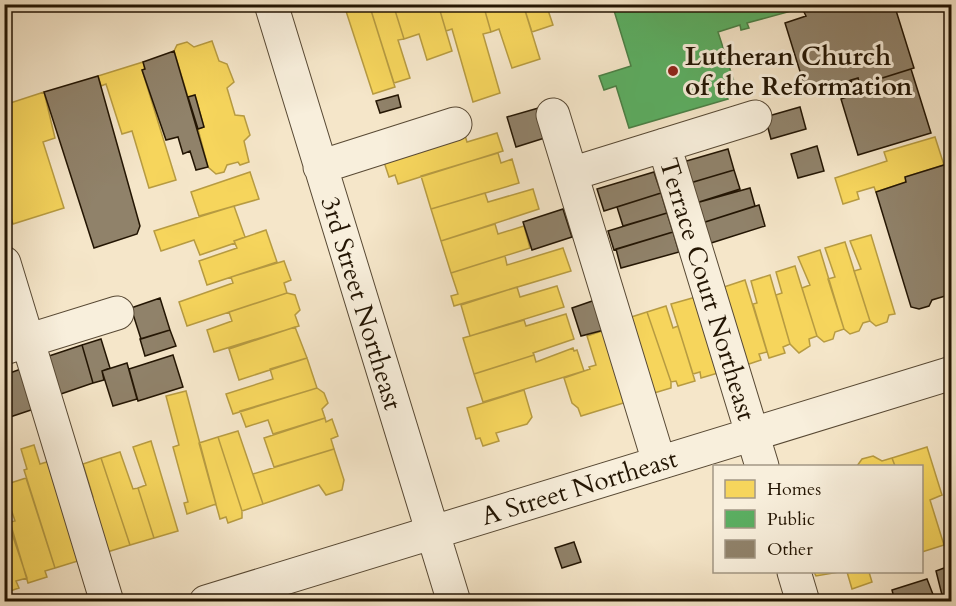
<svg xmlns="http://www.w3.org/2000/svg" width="956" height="606" font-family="Cardo,serif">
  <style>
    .homes { fill: #f6d55c; stroke: #b79b41; stroke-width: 1.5 }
    .public { fill: #5aae61; stroke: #4a8045; stroke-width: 1.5 }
    .building { fill: #90826a; stroke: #231503; stroke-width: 1.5 }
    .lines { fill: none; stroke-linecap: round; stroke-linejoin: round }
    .minor-casing { stroke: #584934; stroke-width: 35 }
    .minor { stroke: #f8efdc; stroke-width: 33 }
    .poi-dot { fill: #8f2418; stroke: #f8efdc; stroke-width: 2 }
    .labels { text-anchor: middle; stroke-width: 6; stroke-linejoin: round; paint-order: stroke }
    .poi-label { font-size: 26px; font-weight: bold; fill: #231503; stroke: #f8efdc; text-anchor: start }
    .street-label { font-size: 26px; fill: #231503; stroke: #f8efdc }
  </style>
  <rect width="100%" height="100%" fill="#f5e6c9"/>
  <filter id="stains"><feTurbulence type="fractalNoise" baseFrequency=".00333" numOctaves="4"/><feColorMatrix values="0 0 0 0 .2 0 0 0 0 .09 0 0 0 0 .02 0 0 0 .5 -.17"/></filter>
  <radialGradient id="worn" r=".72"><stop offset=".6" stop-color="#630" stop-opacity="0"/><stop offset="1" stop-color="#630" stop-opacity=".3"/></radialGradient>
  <path class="homes" d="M369,4l26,83 -22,7 -29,-89z
    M369,4h24l11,35 -6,1 12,38 -16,5z
    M393,4h45l14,47 -25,9 -8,-26 -15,5z
    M438,4h45l8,28 -8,2 17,59 -27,9 -21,-73 -6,2z
    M483,4h40l17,55 -28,9 -13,-39 -8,3z
    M523,4h23l7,21 -21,7z
    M212,41l7,20 8,3 7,18 -7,6 8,27 9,1 6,19 -6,6 5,21 -9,3 -2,-3 -11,3 -3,7 -8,2 -8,-7 -10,-38 6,-2 -9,-32 -7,2 -14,-46 3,-6 10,-3 7,5z
    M143,62l2,7 -3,1 34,110 -27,8 -17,-57 -10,3 -16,-50 -5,2 -3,-10z
    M44,92l11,46 -12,4 21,66 -51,16 -9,-28v-91z
    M464,132l3,10 30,-9 6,18 -105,33 -3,-9 -6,2 -6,-18z
    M935,137l9,28 -39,12 1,5 -30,10 -2,-5 -17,5 2,7 -16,5 -8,-26 52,-17 -3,-9z
    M498,153l3,10 11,-4 7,24 -88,26 -10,-33z
    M250,172l9,27 -60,17 -8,-24z
    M533,189l6,20 -98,32 -10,-32 54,-16 3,9z
    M234,206l11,31 -11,4 1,2 -35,12 -6,-15 -33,11 -7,-20z
    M495,224l3,10 26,-8 6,22 -79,25 -10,-32z
    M266,230l11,32 -70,23 -8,-24 38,-13 -3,-7z
    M871,235l24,79 -6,1 -2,7 -11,4 -6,-5 -16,-50 7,-2 -11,-28z
    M845,242l25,79 -7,2 -4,8 -9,3 -6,-5 -16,-50 7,-2 -10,-29z
    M563,248l8,23 -117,35 -3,-10 7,-2 -7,-21 54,-17 2,9z
    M820,250l24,79 -9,3 -2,7 -9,3 -7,-6 -15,-48 8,-3 -12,-28z
    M284,261l7,19 -7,3 3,10 -100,33 -8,-24 54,-19 -2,-6z
    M795,266l22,70 -8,3 1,7 -11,7 -9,-9 -14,-49 6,-2 -6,-21z
    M770,275l20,69 -7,3 2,6 -16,5 -16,-54 4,-1 -6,-22z
    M745,280l22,72 -8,2 2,6 -18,6 -25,-77z
    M557,286l7,21 -94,29 -9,-31 56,-18 3,10z
    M287,293l8,2 5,15 -5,5 4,11 -85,26 -7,-22 25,-9 -3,-9z
    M696,297l22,76 -17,5 -1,-6 -7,2 -22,-70z
    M666,306l7,22 5,-2 17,55 -17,5 -2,-5 -5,1 -24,-70z
    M647,312l24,70v6l-17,5 -29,-74z
    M566,314l8,25 -41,14 1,2 -60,19 -11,-36 61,-18 2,6z
    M295,327l12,31 -68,22 -10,-31z
    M608,329l22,72 -49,15 -3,-8 -6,-5 -8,-25 26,-9 -1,-2 7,-2 -9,-29z
    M573,348l1,3 3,-1 7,21 -101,31 -9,-28 60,-19 2,7z
    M307,358l10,30 -84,26 -7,-20 47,-15 -3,-10z
    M317,388l7,5 4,10 -6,6 3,9 -52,16 -5,-14 -22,7 -6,-16z
    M524,390l8,27 -5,7 -31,9 3,8 -16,5 -3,-8 -4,1 -9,-31z
    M186,391l30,113 -29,10 -3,-11 4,-1 -15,-55 6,-2 -13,-49z
    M325,418l1,4 6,-3 6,17 -7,3 3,10 -60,18 -10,-29z
    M238,431l25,73 -21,7 -24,-74z
    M218,437l24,74v7l-14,5 -2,-6 -6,2 -21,-76z
    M151,441l27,90 -24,7 -16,-50 8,-3 -13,-38z
    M34,445l6,19 10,-3 31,99 -26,8 -31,-98 3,-1 -6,-20z
    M927,447l15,48 -12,5 14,45 -22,7v-86h-27l-3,-8z
    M334,449l10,31 -2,10 -16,5 -7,-10 -56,19 -10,-30z
    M120,452l13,37 5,-1 16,50 -24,7 -29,-87z
    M873,456l9,5 10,-3 3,8h-38l5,-7z
    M101,458l29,87 -26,8 -17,-54 6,-2 -10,-33z
    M26,478l29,90 -10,3 2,6 -19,6 -18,-61 5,-1 -11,-33v-3z
    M4,510l23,68 -11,3 3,7 -15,5z
    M814,572h25l-23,4z
    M847,572h22l3,10 -20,7z"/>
  <path class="public" d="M612,4h188l2,4 -55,15 2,5 -8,2 -1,-5 -22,7 20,62 -11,3 1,2 -99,29 -13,-42 -12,4 -5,-14 32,-10z"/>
  <path class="building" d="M800,4h94l20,64 -54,17 -2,-7 -51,16 -22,-71 21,-7z
    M174,51l34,116 -12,3 -6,-19 -7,3 -5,-17 -12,3 -24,-70 3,-1 -2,-7z
    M911,69l20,64 -73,22 -17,-56 14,-5 -4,-14 7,-2 2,7z
    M98,76l42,150 -3,8 -43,14 -50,-156z
    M195,95l9,32 -6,2 -10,-32z
    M398,95l3,12 -21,6 -4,-12z
    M542,107l9,29 -35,11 -9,-30z
    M800,107l6,22 -35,10 -6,-22z
    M817,146l7,25 -26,7 -7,-24z
    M728,149l6,21 -44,13 -7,-21z
    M944,165l7,13 -3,5 4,11v100l-20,6 -3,6 -10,3 -8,-2 -35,-115 30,-10 -1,-5z
    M734,170l6,19 -44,14 -6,-20z
    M654,172l7,21 -57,18 -7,-22z
    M750,188l5,18 -53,17 -6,-20z
    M661,193l6,20 -44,13 -6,-19z
    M759,205l6,21 -57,18 -6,-21z
    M563,209l9,28 -40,13 -9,-28z
    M667,213l6,19 -59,18 -6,-19z
    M673,232l6,20 -58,16 -5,-19z
    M160,298l10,32 -29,9 -10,-31z
    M598,299l10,30 -27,7 -9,-28z
    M170,330l6,16 -31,10 -5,-17z
    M101,339l9,29 -8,3 2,9 -11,3 -11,-38z
    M82,345l11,38 -38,13 -12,-38z
    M173,355l10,32 -45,14 -9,-32z
    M127,363l10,36 -24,7 -11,-35z
    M21,369l13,40 -24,8 -6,-17v-25z
    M574,542l7,20 -19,6 -7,-20z
    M952,565v31l-9,3 -7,-28z
    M927,579l7,18 -16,5h-23l-3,-12z"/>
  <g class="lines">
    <defs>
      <path id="minor" d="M271,4l183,598
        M553,115l106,347
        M664,145l98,321
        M320,167l135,-43
        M571,174l184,-57
        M4,263l103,339
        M4,348l113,-35
        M794,572l9,30
        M206,602l746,-229"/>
    </defs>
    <use href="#minor" class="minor-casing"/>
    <use href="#minor" class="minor"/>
  </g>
  <circle class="poi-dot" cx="673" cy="71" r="6"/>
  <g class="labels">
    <g class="poi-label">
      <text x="685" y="65">Lutheran Church<tspan x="685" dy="30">of the Reformation</tspan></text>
    </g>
    <g class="street-label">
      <text transform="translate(708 289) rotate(73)" y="9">Terrace Court Northeast</text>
      <text transform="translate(362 303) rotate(73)" y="9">3rd Street Northeast</text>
      <text transform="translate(579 487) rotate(-17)" y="9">A Street Northeast</text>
    </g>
  </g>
  <rect width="956" height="606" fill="none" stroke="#f5e6c9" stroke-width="24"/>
  <rect x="6" y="6" width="944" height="594" fill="none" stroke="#231503" stroke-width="3"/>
  <rect x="12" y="12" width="932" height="582" fill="none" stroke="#231503" stroke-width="1.5"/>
  <rect x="713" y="465" width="210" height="108" fill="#f8efdc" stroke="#a39885" stroke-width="1.5"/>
  <rect x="725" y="480" width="30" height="18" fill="#f6d55c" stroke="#a39885" stroke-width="1.5"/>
  <text x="767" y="495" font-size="18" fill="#231503">Homes</text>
  <rect x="725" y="510" width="30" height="18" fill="#5aae61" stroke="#a39885" stroke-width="1.5"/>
  <text x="767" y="525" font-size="18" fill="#231503">Public</text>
  <rect x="725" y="540" width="30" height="18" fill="#90826a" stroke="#a39885" stroke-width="1.5"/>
  <text x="767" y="555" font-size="18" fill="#231503">Other</text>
  <rect width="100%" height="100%" filter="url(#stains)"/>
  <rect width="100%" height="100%" fill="url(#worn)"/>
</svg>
